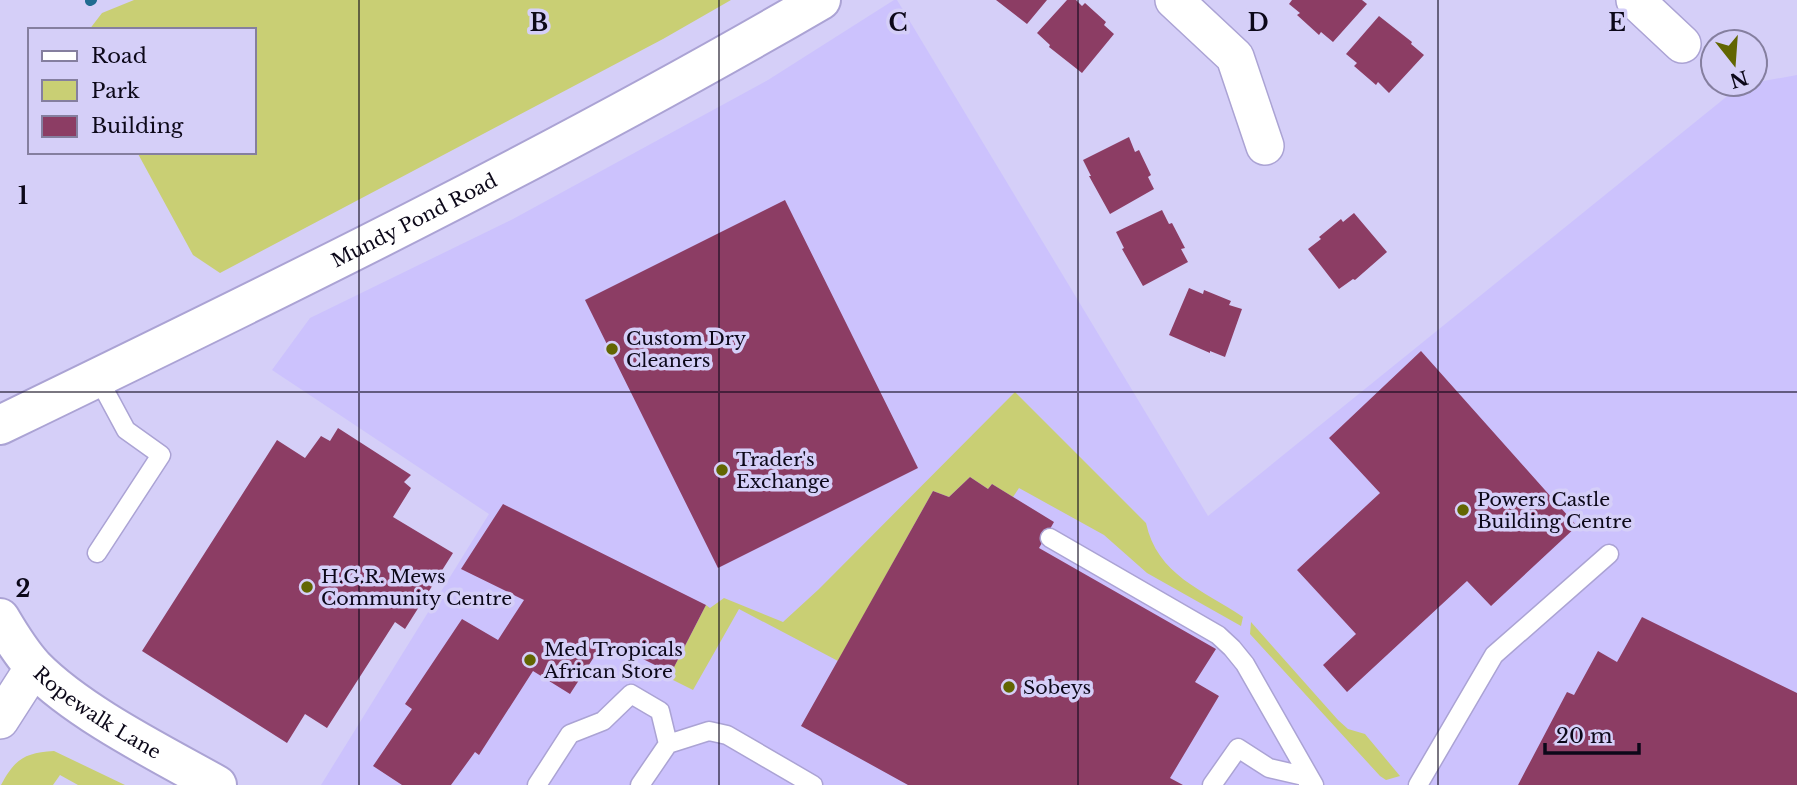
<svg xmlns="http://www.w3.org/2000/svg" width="1797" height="785" font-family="'Libre Baskerville',serif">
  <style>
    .built { fill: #ccc2fd }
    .green { fill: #c9cf74 }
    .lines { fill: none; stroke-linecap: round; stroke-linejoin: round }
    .stream { stroke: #206b91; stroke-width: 10 }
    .building { fill: #8c3d64 }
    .service-casing { stroke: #aba3d4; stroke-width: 21 }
    .minor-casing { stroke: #aba3d4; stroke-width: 40 }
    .tertiary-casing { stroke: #aba3d4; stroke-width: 42 }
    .service { stroke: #fff; stroke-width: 18 }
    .minor { stroke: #fff; stroke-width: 37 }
    .tertiary { stroke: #fff; stroke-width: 38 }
    .grid { fill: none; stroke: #0c0819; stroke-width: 2; stroke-opacity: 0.55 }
    .poi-dot { fill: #626602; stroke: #d5cff8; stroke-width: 2.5 }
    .labels { text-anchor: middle; stroke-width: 7; stroke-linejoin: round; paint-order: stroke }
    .street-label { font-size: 19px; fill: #0c0819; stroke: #d5cff8 }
    .poi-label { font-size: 19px; fill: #0c0819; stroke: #d5cff8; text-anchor: start }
    .grid-label { font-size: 23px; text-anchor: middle; font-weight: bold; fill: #0c0819; stroke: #d5cff8; stroke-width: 7; stroke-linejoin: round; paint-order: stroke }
  </style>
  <rect width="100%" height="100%" fill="#d5cff8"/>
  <path class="built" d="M894,0h3l311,516 533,-431 56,-10v710h-1476l168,-271 -217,-144 38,-52 203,-99 156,-85 99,-54z"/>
  <path class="green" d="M134,0h597l-68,39 -443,234 -27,-18 -56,-103h117v-122h-165l13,-17z
    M1015,392l131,131c11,52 57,67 97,94l-2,9 -94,-53 -43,-38 -85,-47 -6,9 -21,-13 -4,5 -18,-12 -21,20 -16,-6 -95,170 -99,-52 -46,81 -22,-11v-6l35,-68 4,3 14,-10 59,24 36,-33z
    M1251,622l87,98 10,9 17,5 35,42 -14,4 -6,-4 -130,-142z
    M54,751l71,34h-47l-18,-10 -7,10h-52c14,-26 23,-32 53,-34z"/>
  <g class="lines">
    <path class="stream" d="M90,1l2,-1"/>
  </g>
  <path class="building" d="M996,0h51l-20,24z
    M1067,0h9l6,6 3,-3 21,19 -2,3 10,9 -32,39 -33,-26 1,-2 -13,-12z
    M1292,0h70l5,4 -34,38 -12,-10 -2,3 -22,-20 3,-2 -11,-9z
    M1379,16l33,26 -1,2 13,11 -35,38 -11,-11 -2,3 -22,-19 3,-3 -11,-9z
    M1129,137l6,15 4,-2 12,25 -3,2 6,12 -44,25 -21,-38h2l-8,-16z
    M785,200l133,268 -200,100 -133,-268z
    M1162,210l7,14 3,-1 13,25 -4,1 7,13 -45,24 -21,-37 2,-1 -8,-16z
    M1354,213l33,39 -32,28 -2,-1 -14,10 -31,-40 13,-10 -2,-2 22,-18 2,3z
    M1189,288l14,6 1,-4 27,11 -2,4 13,4 -17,48 -15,-6v2l-41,-18z
    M1421,351l156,175 -86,80 -24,-25 -120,111 -24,-27 33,-31 -59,-64 83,-77 -51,-55z
    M338,428l73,47 -7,7 7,6 -18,29 60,36 -48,76 -10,-7 -68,106 -22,-14 -18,29 -145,-92 135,-211 28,18 16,-22 9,5z
    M970,477l18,12 4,-5 62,38 -15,26 177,101 -21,33 24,14 -49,82 13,7h-275l-107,-59 132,-235 16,6z
    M503,504l203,101 -35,68 -66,-33 -35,54 -37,-23 -54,84 -4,-3 -24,33h-49l-29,-19 39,-57 -7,-5 57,-85 36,21 26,-40 -63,-31z
    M1642,617l155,76v92h-279l49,-93 7,3 24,-44 19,11z"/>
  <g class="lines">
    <defs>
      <path id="service" d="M1050,538l168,97 14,13 13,16 69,121
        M97,553l64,-98 -35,-25 -28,-52
        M537,785l33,-51 33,-13 28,-27 29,17 8,33
        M640,785l28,-41 41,-13 18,4 86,50
        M1212,785l26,-37 31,20 39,9v7
        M1418,785l76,-130 115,-101"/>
      <path id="minor" d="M1174,0l61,57 30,89
        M1635,0l47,44
        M0,720l34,-53"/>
      <g id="tertiary">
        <path id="s1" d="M0,425c277,-134 555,-270 821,-425"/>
        <path id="s2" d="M0,618c10,17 21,35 34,49 45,46 126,86 183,118"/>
      </g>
    </defs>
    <use href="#service" class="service-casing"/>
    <use href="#minor" class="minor-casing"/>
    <use href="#tertiary" class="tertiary-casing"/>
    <use href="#service" class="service"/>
    <use href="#minor" class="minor"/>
    <use href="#tertiary" class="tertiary"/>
  </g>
  <path class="grid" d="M359,0v785M719,0v785M1078,0v785M1438,0v785M0,392h1797"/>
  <g class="poi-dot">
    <circle cx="612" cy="349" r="7"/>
    <circle cx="722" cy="470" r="7"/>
    <circle cx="1463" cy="510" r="7"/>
    <circle cx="307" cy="587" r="7"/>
    <circle cx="530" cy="660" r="7"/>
    <circle cx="1009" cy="687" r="7"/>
  </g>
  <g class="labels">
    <g class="street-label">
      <text dy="7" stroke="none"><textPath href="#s1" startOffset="462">Mundy Pond Road</textPath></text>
      <text dy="7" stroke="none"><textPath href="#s2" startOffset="138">Ropewalk Lane</textPath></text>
    </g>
    <g class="poi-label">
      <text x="626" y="345">Custom Dry<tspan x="626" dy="22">Cleaners</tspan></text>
      <text x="736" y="466">Trader's<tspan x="736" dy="22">Exchange</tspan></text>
      <text x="1477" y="506">Powers Castle<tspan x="1477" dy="22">Building Centre</tspan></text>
      <text x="321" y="583">H.G.R. Mews<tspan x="321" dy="22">Community Centre</tspan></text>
      <text x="544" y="656">Med Tropicals<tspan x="544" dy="22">African Store</tspan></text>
      <text x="1023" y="694">Sobeys</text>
    </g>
  </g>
  <g class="grid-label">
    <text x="539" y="31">B</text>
    <text x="898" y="31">C</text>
    <text x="1258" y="31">D</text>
    <text x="1617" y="31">E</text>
    <text x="23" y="204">1</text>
    <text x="23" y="597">2</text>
  </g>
  <rect x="28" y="28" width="228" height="126" fill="#d5cff8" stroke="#857f9f" stroke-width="2"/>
  <rect x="42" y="51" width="35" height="10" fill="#ffffff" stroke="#857f9f" stroke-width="2"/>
  <text x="91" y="63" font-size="21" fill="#0c0819">Road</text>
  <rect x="42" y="80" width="35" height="21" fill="#c9cf74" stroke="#857f9f" stroke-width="2"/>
  <text x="91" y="98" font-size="21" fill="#0c0819">Park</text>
  <rect x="42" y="116" width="35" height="21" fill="#8c3d64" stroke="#857f9f" stroke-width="2"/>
  <text x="91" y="133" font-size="21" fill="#0c0819">Building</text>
  <g transform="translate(1734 63) rotate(163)"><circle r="33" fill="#d5cff8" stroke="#857f9f" stroke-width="2"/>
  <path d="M0-5L12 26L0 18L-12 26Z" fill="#626602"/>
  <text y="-10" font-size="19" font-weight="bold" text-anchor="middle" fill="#0c0819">N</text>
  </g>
  <path d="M1545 743v10h94v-10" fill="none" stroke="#0c0819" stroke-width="3.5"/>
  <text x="1556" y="743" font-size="21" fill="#0c0819" stroke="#d5cff8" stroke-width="5" paint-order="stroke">20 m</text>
</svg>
